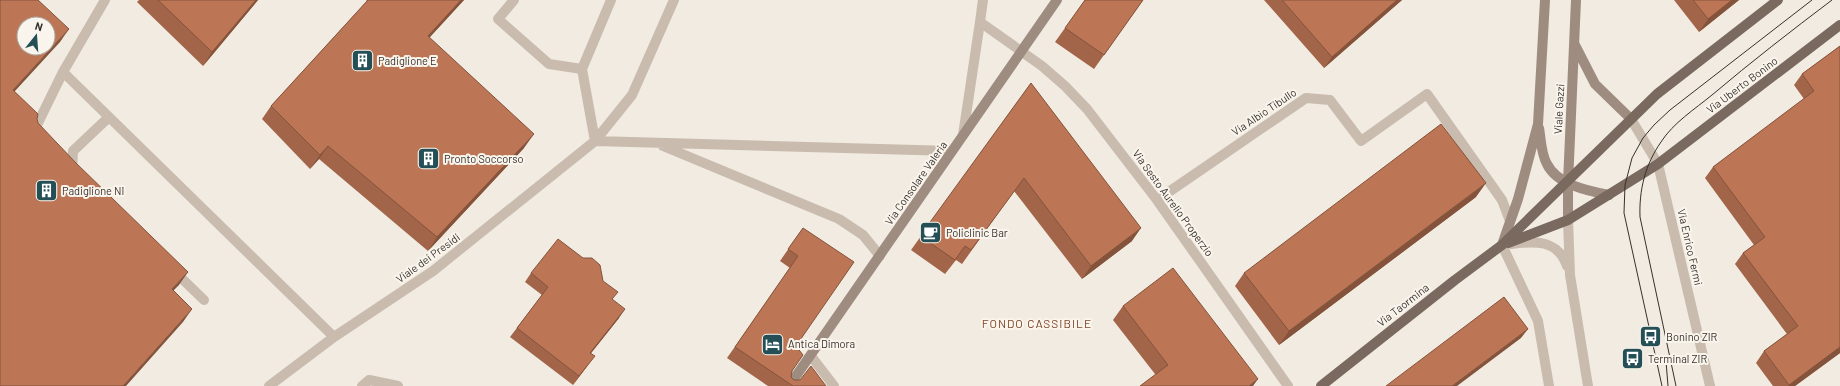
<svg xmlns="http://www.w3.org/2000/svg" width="1840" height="386" font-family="Barlow,sans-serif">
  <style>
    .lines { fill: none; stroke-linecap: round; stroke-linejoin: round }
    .service { stroke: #c9bcae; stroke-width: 10 }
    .minor { stroke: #c9bcae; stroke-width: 10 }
    .secondary { stroke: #9d8c7f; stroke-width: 10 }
    .primary { stroke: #79695e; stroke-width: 10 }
    .tram { stroke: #38302b; stroke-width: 1 }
    .wall { fill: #a26549 }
    .shaded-wall { fill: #84533c }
    .building { fill: #bc7655; stroke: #84533c; fill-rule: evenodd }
    .labels { text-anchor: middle; stroke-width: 4; stroke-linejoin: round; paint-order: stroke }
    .poi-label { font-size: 11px; fill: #38302b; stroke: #f9f5ed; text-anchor: start }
    .street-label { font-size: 11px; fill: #38302b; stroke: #f9f5ed }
    .neighbourhood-label { font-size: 12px; letter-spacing: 1px; fill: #80472b; stroke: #f9f5ed }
  </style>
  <rect width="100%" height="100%" fill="#f1ebe1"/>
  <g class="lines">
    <path class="service" d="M105,0l-42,72 271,265
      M514,0l-16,19 51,45 33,5
      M37,134l-3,-3 29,-59
      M595,141l357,10
      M595,141l-13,-72 29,-69
      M663,146l176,73 24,16 17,21
      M72,172l1,-21 36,-34
      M1568,220l2,55 18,111
      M1511,244c23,-3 47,-5 56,22
      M174,271l30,29
      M269,386l65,-49 99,-66 162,-130 37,-46 42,-95
      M362,386l7,-6 29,6"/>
    <path class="minor" d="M983,0l-3,22 62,44 23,20 22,23 70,91 131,186
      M1631,119l27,45 52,222
      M963,135l17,-113
      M1157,200l149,-102 24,2 31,41 66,-47 75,106 8,21
      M1502,245l36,76 11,65
      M811,356l23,30"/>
    <path class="secondary" d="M1575,45l20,39 36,35
      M1539,128c2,11 2,26 8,36 10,21 42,27 62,31
      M1568,220v-37l8,-183
      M1502,245l16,-46 20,-75 7,-124
      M789,386l268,-386"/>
    <path class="primary" d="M1508,243l60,-23 90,-56 182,-139
      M1321,386l134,-106 47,-35 155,-151 121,-94"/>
    <path class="tram" d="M1666,361l2,25
      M1662,386l-38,-173 1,-28 7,-27 11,-20 11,-13 16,-15 142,-110
      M1676,386l-36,-169c-1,-27 5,-52 21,-75 12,-19 34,-33 51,-47 39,-33 79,-64 120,-95"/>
  </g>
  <path class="wall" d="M139,0h119l-55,66 -66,-64z
    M366,0h98l-35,38 95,110 -96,103 -109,-92 -9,10 -48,-50 9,-13 96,-105z
    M1085,0h58l-49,69 -39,-27z
    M1264,0h138l-78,68z
    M1674,0h65l-40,32z
    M1840,46v307l-45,33h-22l-17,-23 8,-12 23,-17 -52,-70 8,-11 11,-8 -49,-67 8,-11 91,-68 -10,-14 8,-11z
    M1031,83l101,158 -50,38 -68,-88 -52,73 -6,-4 -11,14 -34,-24z
    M1476,197l-197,148 -44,-59 9,-13z
    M803,228l-7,118 -5,31 3,3 32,6h-58l-41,-28 63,-90 -10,-7z
    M531,273l72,8 10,19 6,18 -28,35 -3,12 -15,20 -63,-48 32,-42 -17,-13z
    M1123,306l135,73 -103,-5 -42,-54z"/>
  <path class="shaded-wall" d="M256,0h2l-55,66 9,-14z
    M461,0h3l-46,50 10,-14z
    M1397,0h5l-78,68 8,-11z
    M1732,0h7l-40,32 9,-13z
    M69,29l-9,13 -56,61 9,-13z
    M534,134l-10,14 -96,103 9,-14z
    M328,146l-9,13 -9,10 10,-14z
    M1486,183l-10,14 -197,148 10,-14z
    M1141,228l-9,13 -50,38 9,-13z
    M188,272l-9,13 -16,16 9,-12z
    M192,309l-9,13 -57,64h-3z
    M625,309l-6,9 -35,44 6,-9z
    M1528,329l-7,9 -64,48h-5z
    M1840,347v6l-45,33h-7z
    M595,356l-7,9 -15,20 6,-9z
    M1258,379l-5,7h-4z"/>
  <path class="building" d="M0,0h38l31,29 -56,61 25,24 -1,5 1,4 38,40 112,109 -16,17 20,20 -69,77h-123zM24,24h24v24h-24z
    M158,0h98l-44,52z
    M368,0h93l-33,36 106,98 -97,103 -109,-91 -8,9 -49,-49z
    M1085,0h58l-39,55 -39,-27z
    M1282,0h115l-65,57z
    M1693,0h39l-24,19z
    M1840,46v301l-51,38 -25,-34 34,-25 -55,-73 22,-16 -52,-70 101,-76 -12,-17z
    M1031,83l110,145 -50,38 -67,-88 -53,72 -6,-4 -10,14 -35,-24z
    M1441,124l45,59 -197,148 -45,-58z
    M803,228l51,34 -58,84 7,9 -11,16 -1,6 3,3h6l11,-14 15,20h-33l-58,-39 63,-91 -10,-7z
    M558,239l25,19h9l8,7 3,16 15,11 -6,7 13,10 -35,44 5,3 -16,20 -62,-48 31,-41 -17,-14z
    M1173,268l85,111 -9,7h-109l28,-21 -45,-59z
    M1504,297l24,32 -76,57h-66z"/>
  <defs>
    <symbol id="building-square" viewBox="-11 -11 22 22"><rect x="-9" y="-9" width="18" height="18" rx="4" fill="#244f56" stroke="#f9f5ed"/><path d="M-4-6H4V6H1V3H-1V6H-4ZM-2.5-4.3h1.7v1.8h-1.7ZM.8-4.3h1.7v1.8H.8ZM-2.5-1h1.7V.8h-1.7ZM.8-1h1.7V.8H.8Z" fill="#fff"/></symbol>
    <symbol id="cafe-square" viewBox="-11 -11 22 22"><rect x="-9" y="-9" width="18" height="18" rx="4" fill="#244f56" stroke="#f9f5ed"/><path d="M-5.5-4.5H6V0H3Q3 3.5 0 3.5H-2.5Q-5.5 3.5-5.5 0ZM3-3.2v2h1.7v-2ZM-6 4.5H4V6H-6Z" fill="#fff"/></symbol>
    <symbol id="bus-square" viewBox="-11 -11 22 22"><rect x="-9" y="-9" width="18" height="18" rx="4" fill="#244f56" stroke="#f9f5ed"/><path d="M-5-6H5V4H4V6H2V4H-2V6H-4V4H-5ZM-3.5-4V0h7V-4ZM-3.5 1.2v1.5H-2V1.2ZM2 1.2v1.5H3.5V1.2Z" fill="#fff"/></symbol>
    <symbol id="hotel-square" viewBox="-11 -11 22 22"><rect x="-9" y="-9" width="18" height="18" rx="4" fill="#244f56" stroke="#f9f5ed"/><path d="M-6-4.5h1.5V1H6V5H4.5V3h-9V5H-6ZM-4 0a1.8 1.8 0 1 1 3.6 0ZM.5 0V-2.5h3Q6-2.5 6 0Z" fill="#fff"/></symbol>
  </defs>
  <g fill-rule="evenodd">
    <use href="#building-square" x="350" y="48" width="25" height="25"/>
    <use href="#building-square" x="416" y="146" width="25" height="25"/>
    <use href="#building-square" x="34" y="178" width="25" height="25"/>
    <use href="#cafe-square" x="918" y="220" width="25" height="25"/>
    <use href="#bus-square" x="1638" y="324" width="25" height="25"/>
    <use href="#hotel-square" x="760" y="332" width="25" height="25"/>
    <use href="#bus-square" x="1620" y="346" width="25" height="25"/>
  </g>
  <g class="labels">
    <g class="poi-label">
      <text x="378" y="65">Padiglione E</text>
      <text x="444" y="163">Pronto Soccorso</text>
      <text x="62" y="195">Padiglione NI</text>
      <text x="946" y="237">Policlinic Bar</text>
      <text x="1666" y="341">Bonino ZIR</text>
      <text x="788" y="348">Antica Dimora</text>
      <text x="1648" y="363">Terminal ZIR</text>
    </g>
    <g class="street-label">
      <text transform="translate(1742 85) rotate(-37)" y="4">Via Uberto Bonino</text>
      <text transform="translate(1559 109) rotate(-87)" y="4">Viale Gazzi</text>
      <text transform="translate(1264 112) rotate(-34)" y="4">Via Albio Tibullo</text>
      <text transform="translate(916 183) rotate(-55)" y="4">Via Consolare Valeria</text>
      <text transform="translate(1173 203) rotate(54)" y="4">Via Sesto Aurelio Properzio</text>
      <text transform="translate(1690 247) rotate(77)" y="4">Via Enrico Fermi</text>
      <text transform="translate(428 258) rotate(-36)" y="4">Viale dei Presidi</text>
      <text transform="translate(1403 305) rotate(-38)" y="4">Via Taormina</text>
    </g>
    <g class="neighbourhood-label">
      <text x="1037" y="328">FONDO CASSIBILE</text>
    </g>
  </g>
  <g transform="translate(36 36) rotate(17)"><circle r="19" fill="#f9f5ed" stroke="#aca69f"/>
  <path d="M0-3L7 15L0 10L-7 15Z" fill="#244f56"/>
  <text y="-6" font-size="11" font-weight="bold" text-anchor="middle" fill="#38302b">N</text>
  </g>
</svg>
